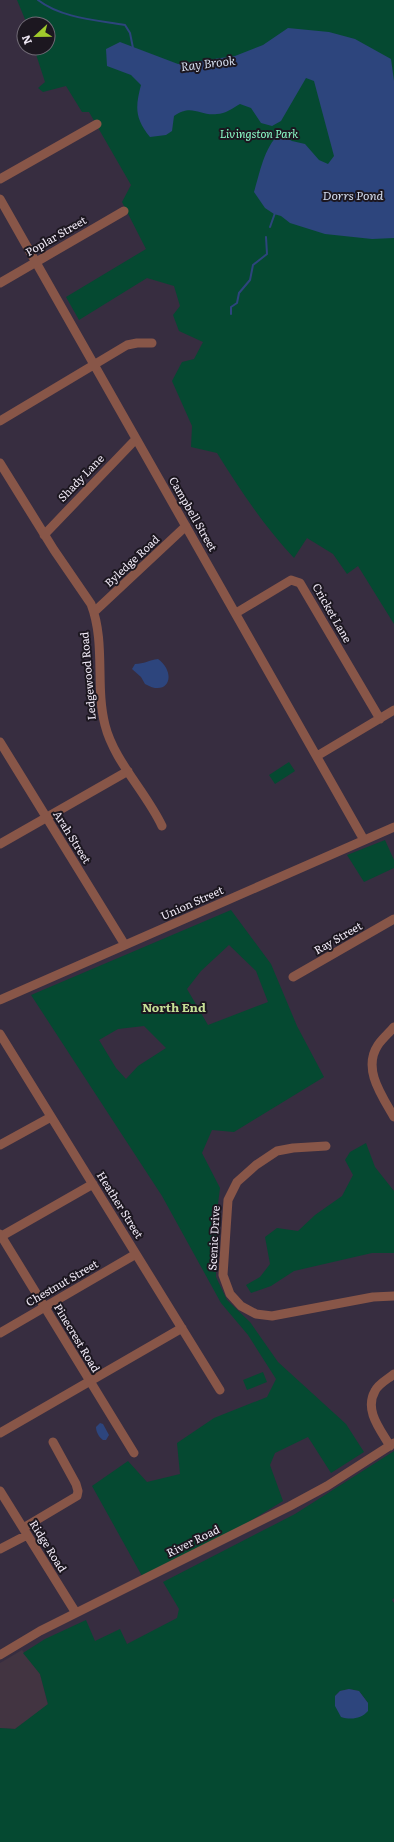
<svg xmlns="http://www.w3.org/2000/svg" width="394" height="1842" font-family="Literata,serif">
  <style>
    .commercial { fill: #423441 }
    .green { fill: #054931; fill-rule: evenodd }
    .water { fill: #2d457d }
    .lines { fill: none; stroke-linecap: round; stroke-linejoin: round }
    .stream { stroke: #2d457d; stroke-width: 2 }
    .minor { stroke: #885648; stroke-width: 9 }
    .labels { text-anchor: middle; stroke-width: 4; stroke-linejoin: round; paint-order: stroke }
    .park-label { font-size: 11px; font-style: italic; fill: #8cfeca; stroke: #1c1720 }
    .street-label { font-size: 11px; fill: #f1eaf7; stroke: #1c1720 }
    .water-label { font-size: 12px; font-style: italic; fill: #d4ddee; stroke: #1c1720 }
    .neighbourhood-label { font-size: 12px; font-weight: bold; fill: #c6e096; stroke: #1c1720 }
  </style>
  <rect width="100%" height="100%" fill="#372d40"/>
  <path class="commercial" d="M22,1650l18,24 8,31 -33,24 -15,-1v-65z"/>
  <path class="green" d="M17,0h377v624l-36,-58 -11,8 -14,-20 -26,-16 -13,20c-30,-32 -54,-68 -77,-105l-26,-6 1,-21 -20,-45 10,-19 12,-3 9,-17 -24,-11 -6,-16 7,-9 -6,-20 -27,-8 -68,42 -13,-23 80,-48 -24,-47 9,-17 -42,-73h-7l-16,-26 -23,6 -5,-4 7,-6 -11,-34h14v-24h-21z
    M289,762l6,9 -20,13 -6,-9z
    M385,840l9,20v8l-30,14 -17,-27z
    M231,910l40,54 26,62 27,51 -90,55 -22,-2 -10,23 18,35 -3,24 -1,65 11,23 23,22 28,40 68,62 18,28 -33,21 -23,-36 -33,16 -5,12 13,36 -36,22 -105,53 -50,-90 36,-25 19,21 33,-8 -3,-31 37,-25 53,-21 9,-18 -28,-44 -27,-32 -59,-107 -131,-201zM229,945l27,26 12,31 -60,23 -21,-36 14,-18zM144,1026l22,22 -28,18 -12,13 -10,-11 -17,-28 19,-11z
    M366,1143l9,24 19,24v62h-22l-78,18 -23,15 -20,7 -5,-8 14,-8 10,-13 -5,-27 12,-9 21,3 17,-16 27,-19 11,-21 -8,-15 5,-8z
    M263,1372l4,10 -20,8 -4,-10z
    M394,1451v147l-2,2 2,3v239h-394v-114l15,1 33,-25 -8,-30 -17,-21 22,-14 41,-19 9,21 25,-12 7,15 50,-26 2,-9 -16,-27 132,-68zM349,1689l10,2 9,12 -33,-7 5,-5z"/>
  <path class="water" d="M288,28l41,4 26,7 36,20 3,22v157l-22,1 -47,-5 -35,-11 -9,-7 -7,-2 -9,-6 -11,-16c6,-20 10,-44 25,-58l13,7 13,3 14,16 9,4 6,-8 -20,-75 -8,-3 -25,43 -9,5 -11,-3 -10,-15 -11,-4c-7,4 -15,10 -23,10 -18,2 -25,-11 -43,2l-2,15 -6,4 -16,2c-15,-19 -15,-29 -9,-52l-10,-10 -24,-9 -1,-17 14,-7 58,22 57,-8 28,-11z
    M158,659c19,14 11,39 -13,25l-4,-7 -9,-8 3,-5c9,0 14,-4 23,-5z
    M100,1423l3,1 6,11 -3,5h-3c-4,-3 -7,-8 -7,-13z
    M349,1689l10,2 9,12v8c-7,8 -17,9 -27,6l-6,-11v-10l5,-5z"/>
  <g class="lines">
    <path class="stream" d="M38,0c23,18 58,20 87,25l5,8 3,15
      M270,227l5,-14
      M231,314v-7l6,-4 2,-10 11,-13 3,-15 14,-11 -1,-17"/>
    <path class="minor" d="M0,179l97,-55
      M0,199l364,641
      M0,283l124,-72
      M0,421l127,-76 10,-2h15
      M0,463l54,87 37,54c15,39 4,82 14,121 9,36 41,67 57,101
      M44,535l92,-96
      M94,612l92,-86
      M236,613l55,-33 9,3 80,136
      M0,742l125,203
      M317,756l77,-46
      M0,844l128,-73
      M293,977l101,-58
      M0,1000l394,-173
      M394,1027c-5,6 -12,12 -16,18 -16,24 4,51 16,72
      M0,1034l220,356
      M0,1145l51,-28
      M326,1146l-33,2 -16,3 -21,14 -19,17 -9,18 -5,75 7,19 11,12 15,8 16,2 101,-19 21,-1
      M0,1234l134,219
      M0,1237l93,-53
      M0,1333l136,-79
      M0,1433l182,-105
      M390,1446c-10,-17 -26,-36 -15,-55 3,-7 13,-12 19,-17
      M0,1491l76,122
      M23,1528l54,-32 1,-5 -2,-7 -23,-42
      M0,1549l27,-14
      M0,1655l40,-24 250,-125 37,-20 67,-43"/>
  </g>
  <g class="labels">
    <g class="park-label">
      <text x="259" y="138">Livingston Park</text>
    </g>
    <g class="street-label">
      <text transform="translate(56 236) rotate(-30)" y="4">Poplar Street</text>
      <text transform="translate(81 478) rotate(-46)" y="4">Shady Lane</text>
      <text transform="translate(193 514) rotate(60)" y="4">Campbell Street</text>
      <text transform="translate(132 561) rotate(-43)" y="4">Byledge Road</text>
      <text transform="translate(332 613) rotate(60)" y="4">Cricket Lane</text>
      <text transform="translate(88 676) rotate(-95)" y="4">Ledgewood Road</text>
      <text transform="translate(72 837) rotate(58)" y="4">Arah Street</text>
      <text transform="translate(192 903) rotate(-24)" y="4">Union Street</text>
      <text transform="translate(338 938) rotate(-30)" y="4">Ray Street</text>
      <text transform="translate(120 1205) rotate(58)" y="4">Heather Street</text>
      <text transform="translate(214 1238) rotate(-87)" y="4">Scenic Drive</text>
      <text transform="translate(62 1283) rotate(-30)" y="4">Chestnut Street</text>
      <text transform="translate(77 1338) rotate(59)" y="4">Pinecrest Road</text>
      <text transform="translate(193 1541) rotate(-26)" y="4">River Road</text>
      <text transform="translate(48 1546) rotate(58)" y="4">Ridge Road</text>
    </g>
    <g class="water-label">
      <text transform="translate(208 64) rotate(-7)" y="4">Ray Brook</text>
      <text x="353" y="200">Dorrs Pond</text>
    </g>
    <g class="neighbourhood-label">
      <text x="174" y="1012">North End</text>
    </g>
  </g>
  <g transform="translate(36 36) rotate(248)"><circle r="19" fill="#1c1720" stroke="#716b76"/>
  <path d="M0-3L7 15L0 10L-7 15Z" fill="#a0ca2c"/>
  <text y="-6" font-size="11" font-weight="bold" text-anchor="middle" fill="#f1eaf7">N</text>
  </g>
</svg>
